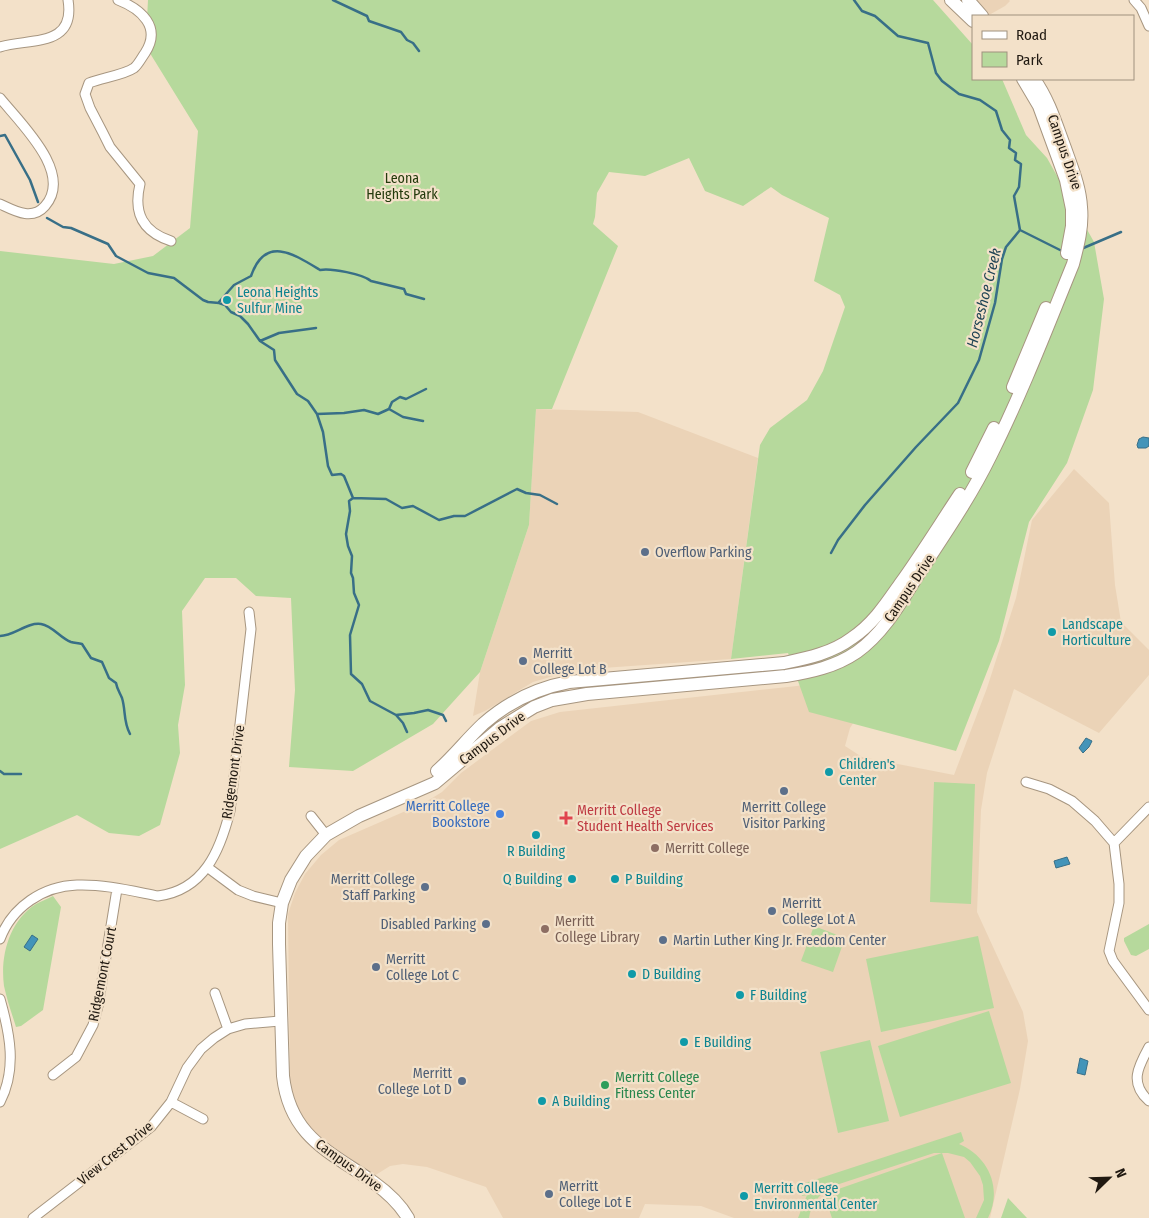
<svg xmlns="http://www.w3.org/2000/svg" width="1149" height="1218" font-family="'Fira Sans Condensed',sans-serif">
  <style>
    .built { fill: #ebd3b7 }
    .green { fill: #b6d99c }
    .water { fill: #4394b9; stroke: #386f87 }
    .lines { fill: none; stroke-linecap: round; stroke-linejoin: round }
    .stream { stroke: #386f87; stroke-width: 2.5 }
    .street-casing { stroke: #a79680; stroke-width: 11 }
    .secondary-casing { stroke: #a79680; stroke-width: 14 }
    .street { stroke: #fff; stroke-width: 9 }
    .secondary { stroke: #fff; stroke-width: 12 }
    .culture-dot { fill: #0f9aa8; stroke: #f3e1c9; stroke-width: 2 }
    .service-dot { fill: #5c6f8a; stroke: #f3e1c9; stroke-width: 2 }
    .shop-dot { fill: #3f7fe0; stroke: #f3e1c9; stroke-width: 2 }
    .health-dot { fill: #e0444e; stroke: #f3e1c9; stroke-width: 2 }
    .education-dot { fill: #8d6e63; stroke: #f3e1c9; stroke-width: 2 }
    .leisure-dot { fill: #2e9e5b; stroke: #f3e1c9; stroke-width: 2 }
    .labels { text-anchor: middle; stroke-width: 4.5; stroke-linejoin: round; paint-order: stroke }
    .street-label { font-size: 14px; fill: #201911; stroke: #f3e1c9 }
    .park-label { font-size: 14px; fill: #233a0c; stroke: #f3e1c9 }
    .culture-label { font-size: 14px; fill: #0d838f; stroke: #f3e1c9; text-anchor: start }
    .service-label { font-size: 14px; fill: #4e5e75; stroke: #f3e1c9; text-anchor: start }
    .shop-label { font-size: 14px; fill: #366cbe; stroke: #f3e1c9; text-anchor: end }
    .health-label { font-size: 14px; fill: #be3a42; stroke: #f3e1c9; text-anchor: start }
    .education-label { font-size: 14px; fill: #785e54; stroke: #f3e1c9; text-anchor: start }
    .leisure-label { font-size: 14px; fill: #27864d; stroke: #f3e1c9; text-anchor: start }
    .water-label { font-size: 15px; font-style: italic; fill: #1f4354; stroke: #f3e1c9 }
  </style>
  <rect width="100%" height="100%" fill="#f3e1c9"/>
  <path class="built" d="M974,0h35l1,1 -5,5 -16,9z
    M536,409l102,3 120,46 -27,201 -157,11 -41,12 -48,29 -12,5 7,-44 49,-147z
    M1074,469l35,34 6,82 6,37 28,28v25l-50,58 -85,-44 -27,84 -6,37 -4,102 46,100 5,29 -8,48 -30,129h-256l-33,-12 -56,-2 -6,14h-136l-17,-31 -59,-20 -24,-3 -13,2 -16,10 -55,-38 -14,-15 -12,-17 -3,-16 -2,-176 7,-21 10,-19 16,-19 18,-15 85,-37 18,-11 19,-19 70,-52 29,-9 237,-26 35,-7 90,-63 -72,112 -5,18 17,11 92,18 33,-87 29,-90 16,-78z"/>
  <path class="green" d="M148,0h785l40,45v34h29l24,56 21,23 47,84 10,57 -11,91 -26,73 -38,59 -30,119 -43,110 -147,-39 -21,-59 -57,6 29,-214 10,-17 37,-28 16,-29 22,-64 -5,-12 -26,-14 15,-63 -47,-23 -11,-8 -28,19 -38,-15 -16,-33 -44,18 -36,-4 -12,21 -2,24 -2,7 25,22 -66,163h-16l-7,116 -49,147 -47,52 -80,47 -64,-4 6,-77 -4,-92 -35,-2 -20,-18h-31l-23,33 3,74 -7,40 2,28 -20,72 -21,11 -30,-3 -32,-18 -77,34v-598l114,13 39,-8 37,-28 8,-97 -50,-81 -1,-31z
    M934,782l41,2 -4,120 -41,-2z
    M53,896l8,11 -18,103 -22,16 -5,1c-4,-13 -9,-27 -12,-41 -4,-30 5,-65 32,-82 5,-3 12,-5 17,-8z
    M1149,924v25l-13,7 -5,-1 -7,-14v-3z
    M814,926l31,12 -12,34 -32,-11z
    M978,936l16,72 -113,24 -15,-73z
    M989,1011l22,72 -111,34 -22,-71z
    M870,1040l19,81 -51,12 -18,-81z
    M961,1132l3,9 -5,3c29,12 44,44 29,74h-12l8,-18 -1,-15 -3,-9 -10,-14 -6,-5 -16,-4h-14l-104,34c-11,8 -19,17 -21,31h-11l9,-23 -5,1 -3,-11z
    M942,1153l23,65h-133l-8,-24z
    M1008,1198l19,20h-26z"/>
  <path class="water" d="M1143,437l6,1v8l-3,2h-8l-1,-3 2,-6z
    M1086,738l6,3 -3,6 -6,6 -4,-5z
    M1067,857l3,7 -14,4 -2,-7z
    M32,935l6,4 -8,12 -6,-4z
    M1080,1058l8,3 -3,14 -8,-2z"/>
  <g class="lines">
    <path class="stream" d="M333,0l34,16 2,5 32,11 6,8 6,3 6,8
      M0,136l5,-1 25,45 8,22
      M47,218l16,9 8,1 37,16 8,12 32,17 26,5 29,22 5,2 11,1 6,2 6,7 9,4 8,8 12,17 14,9 1,10 22,34 11,7 9,13 6,18 5,34 4,9 9,-1 3,2 9,22 -4,3 1,10 -4,23 2,12 4,10 -1,17 2,5 1,15 5,12 -9,30 1,39 11,10 8,17 26,14 7,8 4,9
      M1020,230l42,21
      M1081,249l40,-17
      M219,302l15,-17 17,-9c14,-41 43,-22 69,-6 11,-2 43,4 51,11l33,8 2,5 18,5
      M260,341l19,-8 37,-5
      M389,409l14,8 20,4
      M317,414l27,-1 20,-3 14,4 11,-5 3,-7 8,-5 6,2 20,-10
      M353,498l33,1 16,9 11,-2 26,14 15,-4h11l52,-27 9,4 14,2 17,9
      M831,553l7,-13 27,-35 51,-58 42,-44 21,-43 16,-57 7,-44 4,-12 14,-17 -6,-34 5,-9 2,-23 -6,-4 1,-7 -7,-5 1,-8 -8,-10 -6,-19 -16,-11 -21,-6 -17,-13 -6,-8 -8,-30 -30,-7 -23,-20 -13,-5 -8,-11
      M0,636c14,0 27,-14 41,-12 12,2 19,14 30,18 3,1 7,1 11,2l9,14 11,4 7,16 7,5c1,6 4,10 6,15 4,13 1,23 8,36
      M396,715l18,-2 14,-3 15,5 3,6
      M0,771l4,3h17"/>
    <defs>
      <path id="street" d="M118,0c23,9 44,27 27,53 -3,4 -7,12 -11,15 -10,7 -33,10 -45,15l-4,11 5,14 13,25 7,14 30,37c-7,29 3,48 31,57
        M1134,0l7,8 8,18
        M0,47c29,-9 76,1 68,-47
        M0,98c20,25 74,75 45,108 -13,15 -30,5 -45,-2
        M1026,782l23,7 23,12 23,20 19,22 5,41v19l-10,48 4,10 36,49
        M311,816l15,19
        M1114,843l35,-36
        M207,867l31,23 15,6 29,7
        M0,939c12,-32 43,-53 77,-54 27,-1 55,6 81,11 46,-6 62,-45 72,-85l21,-182 -2,-17
        M215,993l13,36
        M0,999c10,35 17,70 0,103
        M1149,1047c-11,20 -20,36 0,54
        M53,1075l23,-18 17,-32 5,-19 19,-117
        M171,1102l32,17
        M33,1218l118,-91 20,-25 16,-34 14,-19 13,-11 14,-9 17,-5 35,-3"/>
      <path id="secondary" d="M951,0l22,21
        M968,0l14,16
        M1023,79l16,27 27,74 6,29v17l-5,27
        M1013,387l33,-79
        M972,472l22,-44
        M437,771c16,-14 30,-32 46,-47 25,-22 54,-36 86,-42l215,-19c24,-5 48,-10 68,-25 21,-14 34,-34 48,-54 21,-29 40,-60 60,-90
        M408,1218c-8,-14 -21,-26 -35,-36 -44,-31 -83,-45 -90,-106l-4,-132v-21l3,-20 9,-23 15,-24 20,-21 33,-19 76,-33 65,-55 34,-21 18,-7 35,-6 199,-18c25,-4 49,-9 71,-24 28,-20 45,-52 63,-80 25,-38 51,-76 71,-117 31,-62 56,-127 82,-191 5,-19 10,-38 8,-57 -1,-20 -9,-39 -16,-59 -9,-24 -16,-48 -31,-69"/>
    </defs>
    <use href="#street" class="street-casing"/>
    <use href="#secondary" class="secondary-casing"/>
    <use href="#street" class="street"/>
    <use href="#secondary" class="secondary"/>
  </g>
  <g class="culture-dot">
    <circle cx="227" cy="300" r="5"/>
    <circle cx="1052" cy="632" r="5"/>
    <circle cx="829" cy="772" r="5"/>
    <circle cx="536" cy="835" r="5"/>
    <circle cx="572" cy="879" r="5"/>
    <circle cx="615" cy="879" r="5"/>
    <circle cx="632" cy="974" r="5"/>
    <circle cx="740" cy="995" r="5"/>
    <circle cx="684" cy="1042" r="5"/>
    <circle cx="542" cy="1101" r="5"/>
    <circle cx="744" cy="1196" r="5"/>
  </g>
  <g class="service-dot">
    <circle cx="645" cy="552" r="5"/>
    <circle cx="523" cy="661" r="5"/>
    <circle cx="784" cy="791" r="5"/>
    <circle cx="425" cy="887" r="5"/>
    <circle cx="772" cy="911" r="5"/>
    <circle cx="486" cy="924" r="5"/>
    <circle cx="663" cy="940" r="5"/>
    <circle cx="376" cy="967" r="5"/>
    <circle cx="462" cy="1081" r="5"/>
    <circle cx="549" cy="1194" r="5"/>
  </g>
  <circle class="shop-dot" cx="500" cy="814" r="5"/>
  <path class="health-dot" d="M563.5 810.5h5v5h5v5h-5v5h-5v-5h-5v-5h5z"/>
  <g class="education-dot">
    <circle cx="655" cy="848" r="5"/>
    <circle cx="545" cy="929" r="5"/>
  </g>
  <circle class="leisure-dot" cx="605" cy="1085" r="5"/>
  <g class="labels">
    <g class="street-label">
      <text transform="translate(1065 152) rotate(71)" y="5">Campus Drive</text>
      <text transform="translate(909 588) rotate(-56)" y="5">Campus Drive</text>
      <text transform="translate(492 738) rotate(-37)" y="5">Campus Drive</text>
      <text transform="translate(233 772) rotate(-82)" y="5">Ridgemont Drive</text>
      <text transform="translate(102 974) rotate(-79)" y="5">Ridgemont Court</text>
      <text transform="translate(115 1153) rotate(-39)" y="5">View Crest Drive</text>
      <text transform="translate(349 1165) rotate(36)" y="5">Campus Drive</text>
    </g>
    <g class="park-label">
      <text x="402" y="183">Leona<tspan x="402" dy="16">Heights Park</tspan></text>
    </g>
    <g class="culture-label">
      <text x="237" y="297">Leona Heights<tspan x="237" dy="16">Sulfur Mine</tspan></text>
      <text x="1062" y="629">Landscape<tspan x="1062" dy="16">Horticulture</tspan></text>
      <text x="839" y="769">Children's<tspan x="839" dy="16">Center</tspan></text>
      <text x="536" y="856" text-anchor="middle">R Building</text>
      <text x="562" y="884" text-anchor="end">Q Building</text>
      <text x="625" y="884">P Building</text>
      <text x="642" y="979">D Building</text>
      <text x="750" y="1000">F Building</text>
      <text x="694" y="1047">E Building</text>
      <text x="552" y="1106">A Building</text>
      <text x="754" y="1193">Merritt College<tspan x="754" dy="16">Environmental Center</tspan></text>
    </g>
    <g class="service-label">
      <text x="655" y="557">Overflow Parking</text>
      <text x="533" y="658">Merritt<tspan x="533" dy="16">College Lot B</tspan></text>
      <text x="784" y="812" text-anchor="middle">Merritt College<tspan x="784" dy="16">Visitor Parking</tspan></text>
      <text x="415" y="884" text-anchor="end">Merritt College<tspan x="415" dy="16">Staff Parking</tspan></text>
      <text x="782" y="908">Merritt<tspan x="782" dy="16">College Lot A</tspan></text>
      <text x="476" y="929" text-anchor="end">Disabled Parking</text>
      <text x="673" y="945">Martin Luther King Jr. Freedom Center</text>
      <text x="386" y="964">Merritt<tspan x="386" dy="16">College Lot C</tspan></text>
      <text x="452" y="1078" text-anchor="end">Merritt<tspan x="452" dy="16">College Lot D</tspan></text>
      <text x="559" y="1191">Merritt<tspan x="559" dy="16">College Lot E</tspan></text>
    </g>
    <g class="shop-label">
      <text x="490" y="811">Merritt College<tspan x="490" dy="16">Bookstore</tspan></text>
    </g>
    <g class="health-label">
      <text x="577" y="815">Merritt College<tspan x="577" dy="16">Student Health Services</tspan></text>
    </g>
    <g class="education-label">
      <text x="665" y="853">Merritt College</text>
      <text x="555" y="926">Merritt<tspan x="555" dy="16">College Library</tspan></text>
    </g>
    <g class="leisure-label">
      <text x="615" y="1082">Merritt College<tspan x="615" dy="16">Fitness Center</tspan></text>
    </g>
    <g class="water-label">
      <text transform="translate(984 298) rotate(-76)" y="5">Horseshoe Creek</text>
    </g>
  </g>
  <rect x="972" y="15" width="162" height="65" fill="#f3e1c9" stroke="#9f917f"/>
  <rect x="982" y="31" width="25" height="8" fill="#ffffff" stroke="#9f917f"/>
  <text x="1016" y="40" font-size="15" fill="#201911">Road</text>
  <rect x="982" y="52" width="25" height="15" fill="#b6d99c" stroke="#9f917f"/>
  <text x="1016" y="65" font-size="15" fill="#201911">Park</text>
  <g transform="translate(1109 1178) rotate(67)" stroke="#f3e1c9" stroke-width="4" paint-order="stroke">
  <path d="M0-4L9 19L0 12L-9 19Z" fill="#201911"/>
  <text y="-8" font-size="14" font-weight="bold" text-anchor="middle" fill="#201911">N</text>
  </g>
</svg>
